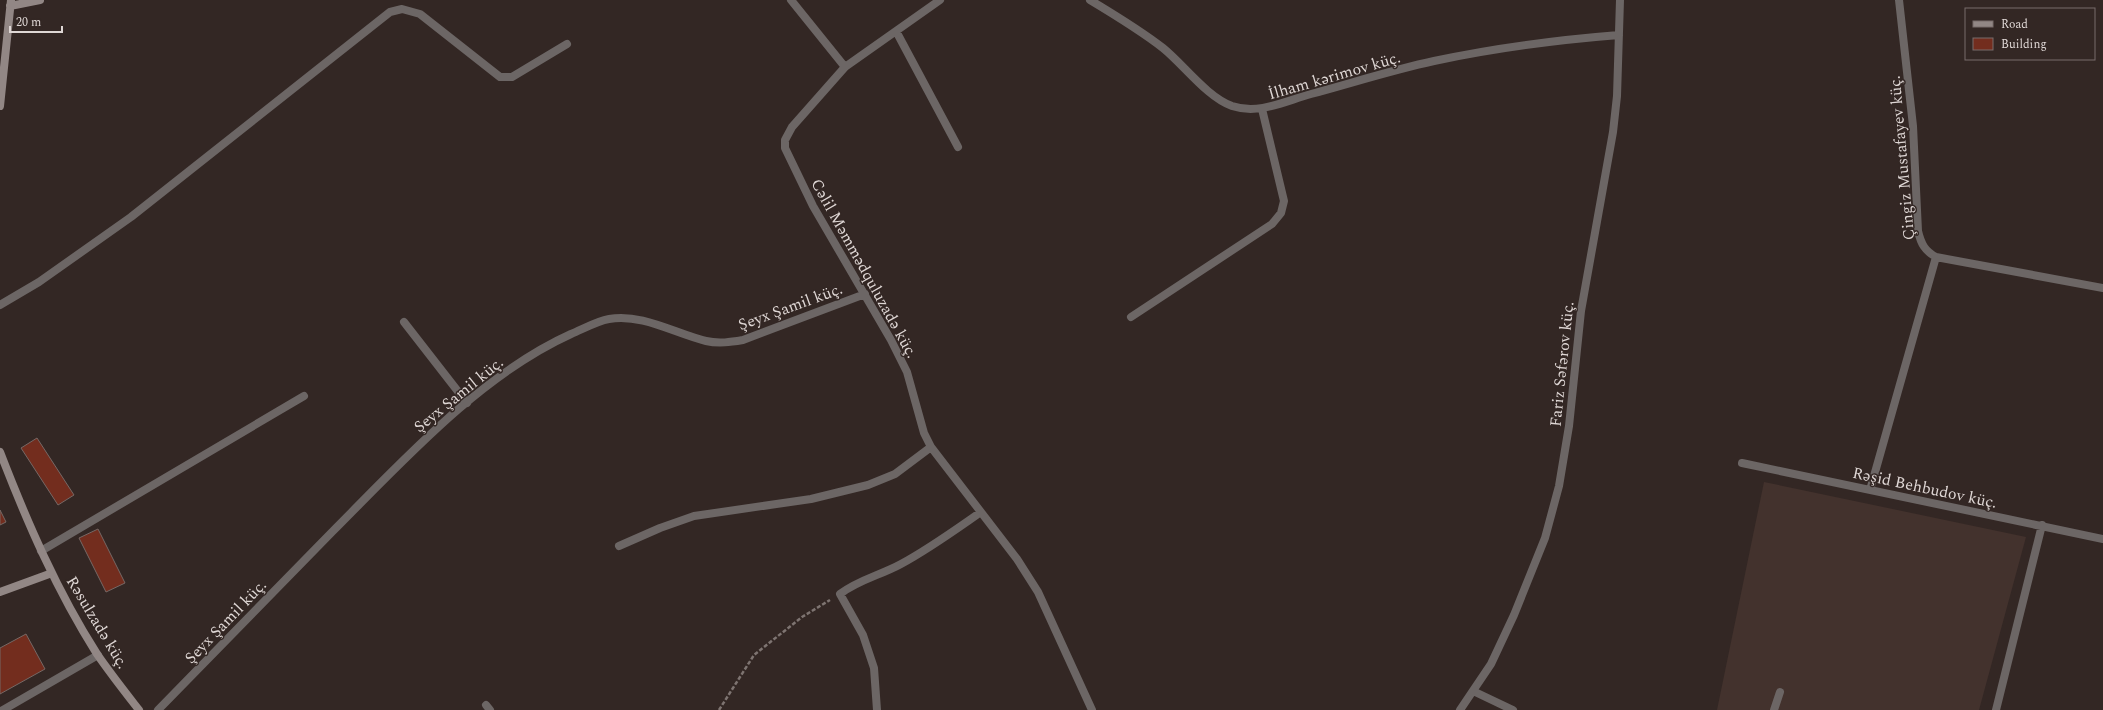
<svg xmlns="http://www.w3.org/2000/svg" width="2103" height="710" font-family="Spectral,serif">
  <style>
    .built { fill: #43322d }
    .building { fill: #732d1e; stroke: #766865 }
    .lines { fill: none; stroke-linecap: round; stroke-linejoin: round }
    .path { stroke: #7e7471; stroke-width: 2.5; stroke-dasharray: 4 2; stroke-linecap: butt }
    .lane { stroke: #6c6665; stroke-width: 8 }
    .street { stroke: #6c6665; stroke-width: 8 }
    .secondary { stroke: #928785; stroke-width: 8 }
    .labels { text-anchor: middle; stroke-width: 3; stroke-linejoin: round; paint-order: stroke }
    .street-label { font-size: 16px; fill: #dfd7d5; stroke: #332724 }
  </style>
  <rect width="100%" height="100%" fill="#332724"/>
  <path class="built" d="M1764,482l262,55 -47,173h-262z"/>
  <path class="building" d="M37,438l37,57 -16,10 -37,-57z
    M0,510l6,12 -6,3z
    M98,529l27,54 -19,9 -27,-54z
    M26,634l19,35 -45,25v-46z"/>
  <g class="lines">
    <path class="path" d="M719,710l35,-55 48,-38 28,-17"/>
    <path class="lane" d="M3,710l95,-55
      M1774,710l6,-18"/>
    <path class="street" d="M791,0l54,67 -53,60 -7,13v8l28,58 78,134 16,32 17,61 7,14 86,112 21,33 54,118
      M1090,0c25,15 50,30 73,48 21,17 44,49 69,58 27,9 53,-5 79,-12 41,-11 81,-24 123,-33 61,-13 122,-21 185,-26
      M1899,0l14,126 5,105c3,13 7,20 18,26l167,31
      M896,31l62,116
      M845,67l95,-67
      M0,305l39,-23 92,-65 259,-205 12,-3 18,5 80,63h12l55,-33
      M1131,317l141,-93 9,-11 3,-12 -22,-92
      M404,322l63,81
      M1742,463l361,76
      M1870,490l66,-233
      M619,546l41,-18 34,-12 117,-17 57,-14 27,-11 36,-27
      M41,551l263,-155
      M1473,691l40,19
      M486,705l4,5
      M158,710c58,-60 116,-119 174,-178 70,-70 148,-157 239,-198 12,-5 26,-13 38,-15 33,-6 67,15 97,22 13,3 25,1 37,-1l122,-46
      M877,710l-3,-42 -11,-33 -23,-41c18,-14 41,-19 61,-30 28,-15 54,-34 80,-52
      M1460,710l31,-46 23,-49 31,-77 14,-52 10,-60 12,-115 32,-179 4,-36 3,-96
      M1996,710l46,-185"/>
    <path class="secondary" d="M10,6l30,-6
      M0,106l11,-106
      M0,452c27,70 57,139 97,202 13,19 28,38 42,56
      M0,592l52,-19"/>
  </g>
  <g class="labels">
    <g class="street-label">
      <text transform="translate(1334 75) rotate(-16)" y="6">İlham kərimov küç.</text>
      <text transform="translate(1901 158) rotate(-95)" y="6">Çingiz Mustafayev küç.</text>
      <text transform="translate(865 268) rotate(61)" y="6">Cəlil Məmmədquluzadə küç.</text>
      <text transform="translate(790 306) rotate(-20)" y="6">Şeyx Şamil küç.</text>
      <text transform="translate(1561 364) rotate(-84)" y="6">Fariz Səfərov küç.</text>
      <text transform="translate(458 394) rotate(-39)" y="6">Şeyx Şamil küç.</text>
      <text transform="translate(1925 487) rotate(12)" y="6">Rəşid Behbudov küç.</text>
      <text transform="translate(225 621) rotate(-46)" y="6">Şeyx Şamil küç.</text>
      <text transform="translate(98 622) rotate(59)" y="6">Rəsulzadə küç.</text>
    </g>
  </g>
  <rect x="1965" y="8" width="130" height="52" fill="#332724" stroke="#786d6b"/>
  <rect x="1973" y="21" width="20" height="6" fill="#928785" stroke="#786d6b"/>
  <text x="2001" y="28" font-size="12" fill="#dfd7d5">Road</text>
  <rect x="1973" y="38" width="20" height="12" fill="#732d1e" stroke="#786d6b"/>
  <text x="2001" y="48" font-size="12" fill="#dfd7d5">Building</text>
  <path d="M10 26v6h52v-6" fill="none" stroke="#dfd7d5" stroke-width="2"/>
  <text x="16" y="26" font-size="12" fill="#dfd7d5" stroke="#332724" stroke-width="3" paint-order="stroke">20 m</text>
</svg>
